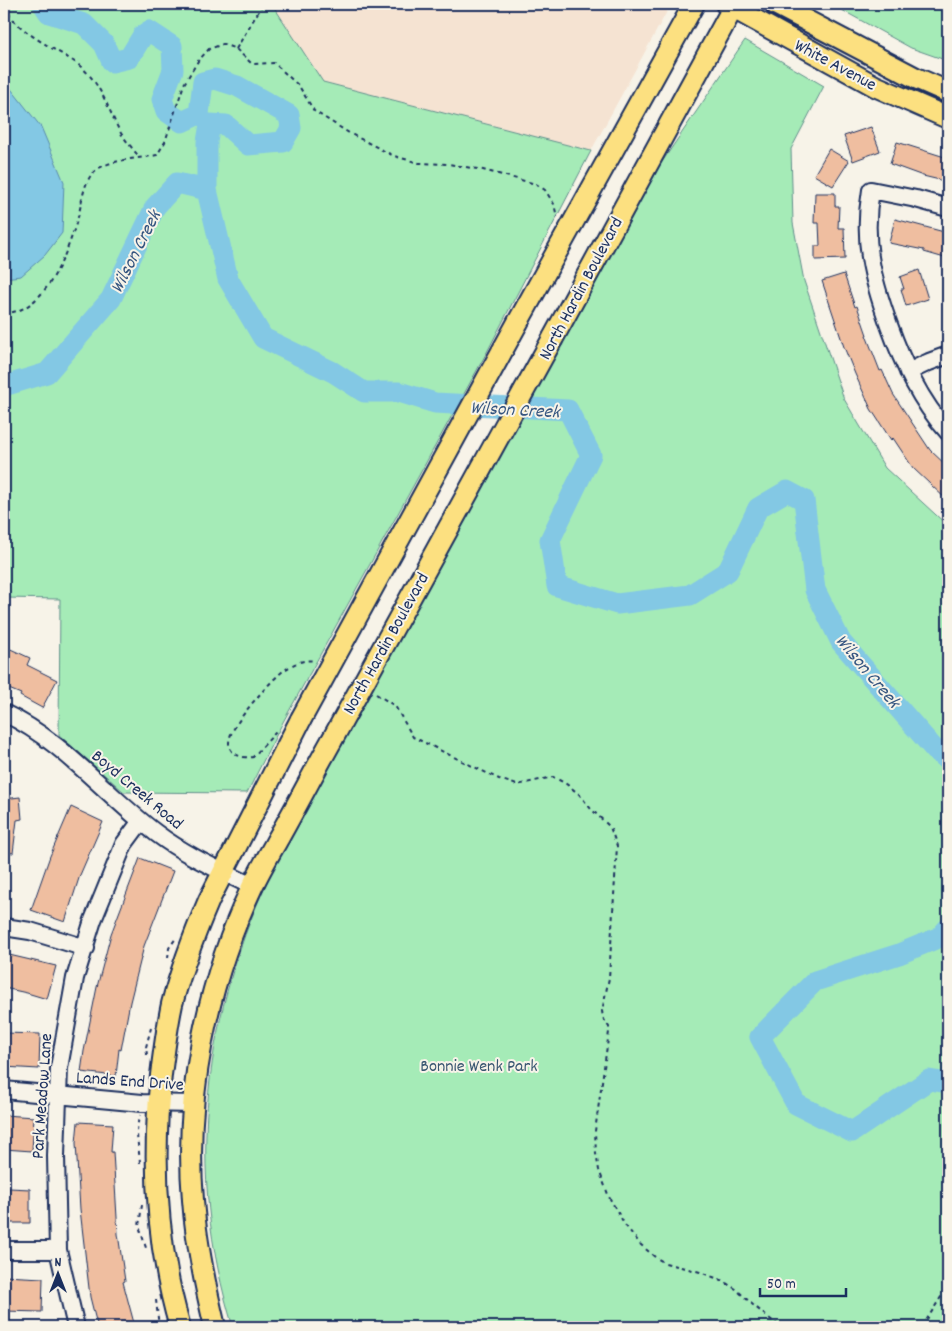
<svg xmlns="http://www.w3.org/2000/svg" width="952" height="1331" font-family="Dekko,sans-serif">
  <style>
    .built { fill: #f5e3d2 }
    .green { fill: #a5ebb7; stroke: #608d8a }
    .water { fill: #83c8e4; stroke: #598bae }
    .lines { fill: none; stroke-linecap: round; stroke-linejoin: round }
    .river { stroke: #83c8e4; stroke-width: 21 }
    .building { fill: #efbea0; stroke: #1b2f5e }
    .minor-casing { stroke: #1b2f5e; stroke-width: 20 }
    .major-casing { stroke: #1b2f5e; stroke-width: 24 }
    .path { stroke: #1b2f5e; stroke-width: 2; stroke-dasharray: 4 4; stroke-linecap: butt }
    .minor { stroke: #f7f3e8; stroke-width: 16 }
    .major { stroke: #fce080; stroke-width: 20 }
    .major-bridge-casing { stroke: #1b2f5e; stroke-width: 24; stroke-linecap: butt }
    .major-bridge { stroke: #fce080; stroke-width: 20 }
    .labels { text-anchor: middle; stroke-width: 4; stroke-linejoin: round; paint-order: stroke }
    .street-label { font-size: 18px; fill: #1b2f5e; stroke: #f7f3e8 }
    .park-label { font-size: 18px; fill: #375570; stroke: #f7f3e8 }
    .water-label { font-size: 19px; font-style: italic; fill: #355580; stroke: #f7f3e8 }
  </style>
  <rect width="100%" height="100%" fill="#f7f3e8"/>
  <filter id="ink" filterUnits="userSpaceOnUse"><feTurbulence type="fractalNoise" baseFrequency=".02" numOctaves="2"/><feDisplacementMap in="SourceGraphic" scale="10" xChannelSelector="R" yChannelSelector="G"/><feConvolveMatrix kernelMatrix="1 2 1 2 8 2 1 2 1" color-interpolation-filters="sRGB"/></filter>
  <g filter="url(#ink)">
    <path class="built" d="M272,4h399l-80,147 -268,-69z"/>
    <path class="green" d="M4,4h268l51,78 268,69 -104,201 -204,370 -36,71 -123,-1 -65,-57 1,-136 -56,-1z
      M831,4h117v57l-37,-13z
      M745,40l79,46 -33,63 2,74 11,58 40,118 41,69 63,58v801h-715c-49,-158 -30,-315 42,-462l372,-681z"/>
    <path class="water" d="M4,80l37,47 23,55 -2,51 -17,22 -24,21 -17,2z"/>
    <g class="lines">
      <path class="river" d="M43,4l6,9 35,11 20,20 8,18 17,-4 14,-23 6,-4 23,15 1,24 -11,29 4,12 16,11 17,-8 4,-32 12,-3 22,7 52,29 2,13 -8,14 -35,3 -22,-20 -16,-1 -3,18v48
        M4,386l43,-13 64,-74 44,-92 22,-24 30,7 21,89 35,59 70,34 31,20h35l36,11 133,7 23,45 -41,85 7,46 60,18 73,-9 38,-24 30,-63 29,-17 17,9 11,90 26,52 95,109 12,10
        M948,928l-8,9 -41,17 -84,27 -55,56 36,67 56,28 77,-52 19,3"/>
    </g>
    <path class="building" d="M871,127l9,24 -27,10 -9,-25z
      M897,142l51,16v24l-25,-6 -33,-12z
      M829,149l20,12 -16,25 -19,-11z
      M815,193h20v13h4l-1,22h6l1,31 -30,1v-14h5l-1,-23h-5z
      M895,219l53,14v26l-24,-7v-2l-35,-7z
      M919,270l9,29 -22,7 -5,-17h3l-4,-12z
      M844,274l11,33 2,-1 10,29h-1l14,36 2,-1 11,24 37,56 18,17v34l-35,-33 -20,-30 -2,2 -20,-31 -16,-35 -11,-27 -22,-66z
      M4,646l26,12 -3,7 30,15 -15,28 -22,-12 1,-2 -17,-7z
      M20,797l2,22 -5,1 -4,33 -9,-1v-53z
      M71,807l32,15 -23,53 -15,47 -34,-12 19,-54z
      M140,858l33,13 -29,75 -14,56 -9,48 -2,-1 -3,27 -35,-4 3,-21 13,-64 14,-53z
      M5,954l51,12 -9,33 -20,-6 -23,-5v-25z
      M4,1033l36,1 -1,35 -35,-2z
      M4,1115l30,2 -2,34 -28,-2z
      M78,1122l35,2 -2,28h2l5,82 7,47 -2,1 12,45h-37l-3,-10 -5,-20 -10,-88 -4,-66z
      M9,1188l21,1v34h-22z
      M4,1276l39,2 -1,34 -38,-1z"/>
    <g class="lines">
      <defs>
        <path id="minor" d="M948,208l-32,-9 -45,-9c-9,50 1,88 18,135 14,39 31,76 59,107
          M908,372l21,-10 19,-7
          M4,713c60,28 100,81 152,120 29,22 63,37 96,53
          M4,927l26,4 56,17
          M4,1090l138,13 52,1
          M4,1250h54
          M76,1327l-18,-77 -2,-94 3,-88 16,-90 18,-58 31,-76 17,-23"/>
        <path id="major" d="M726,4l149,82 73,32
          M775,4l141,74 32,14
          M518,322l176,-318
          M553,338l182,-334
          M180,1327c-24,-82 -28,-167 -19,-252 3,-24 6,-48 11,-71 9,-35 23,-71 37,-104l92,-181
          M215,1327c-10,-42 -19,-84 -22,-127 -9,-106 14,-217 59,-313 8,-17 18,-34 27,-50 18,-32 35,-65 53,-97"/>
      </defs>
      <use href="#minor" class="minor-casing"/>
      <use href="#major" class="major-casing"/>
      <path class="path" d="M356,4h1
        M4,6c12,26 49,41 72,57 23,16 31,43 43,67 6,10 14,19 21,28
        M236,49l27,-45
        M4,313c42,0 64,-62 74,-96 4,-14 5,-32 14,-43 12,-15 47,-15 65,-19l8,-13 19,-58 14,-23 11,-12 14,-5 13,5 16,15 22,-1 25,23 15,25 35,22 45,23 25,7 30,1 34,6 53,14 9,6 9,14 3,13
        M376,694l19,12 18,31 86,42 18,6 36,-8 12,6 14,11 12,15 19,18 7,19 -8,132 -7,33 1,7 6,9v5l-14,99 1,23 3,16 10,27 16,28 16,20 14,12 10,6 35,9 21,8 15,9 17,16 27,22
        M276,732l-23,25c-13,2 -28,-4 -23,-20 4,-15 43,-60 56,-68 9,-6 18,-10 29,-8
        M168,958l1,-10 7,-10
        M147,1055l-1,-8 5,-19
        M140,1163c-1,-17 -6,-31 0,-48
        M142,1205l-3,21 8,25
        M156,1300l3,27
        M922,1327l26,-41"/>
      <use href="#minor" class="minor"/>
      <use href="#major" class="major"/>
      <defs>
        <path id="major-bridge" d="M301,719l217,-397
          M332,740l221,-402"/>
      </defs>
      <use href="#major-bridge" class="major-bridge-casing"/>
      <use href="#major-bridge" class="major-bridge"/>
    </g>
  </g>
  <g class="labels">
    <g class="street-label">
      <text transform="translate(836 64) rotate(28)" y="6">White Avenue</text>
      <text transform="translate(580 288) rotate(-62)" y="6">North Hardin Boulevard</text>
      <text transform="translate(385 643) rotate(-61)" y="6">North Hardin Boulevard</text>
      <text transform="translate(138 789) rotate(40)" y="6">Boyd Creek Road</text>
      <text transform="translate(130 1080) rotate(4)" y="6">Lands End Drive</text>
      <text transform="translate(41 1096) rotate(-86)" y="6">Park Meadow Lane</text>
    </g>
    <g class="park-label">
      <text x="479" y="1071">Bonnie Wenk Park</text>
    </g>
    <g class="water-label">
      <text transform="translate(134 251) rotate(-63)" y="7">Wilson Creek</text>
      <text transform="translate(515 408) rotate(3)" y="7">Wilson Creek</text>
      <text transform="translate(869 670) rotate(50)" y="7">Wilson Creek</text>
    </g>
  </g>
  <rect width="952" height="1331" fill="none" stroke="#f7f3e8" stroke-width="20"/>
  <rect x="10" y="10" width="932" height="1311" fill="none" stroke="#1b2f5e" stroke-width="2" filter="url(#ink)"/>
  <g transform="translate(58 1274)" stroke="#f7f3e8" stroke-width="4" paint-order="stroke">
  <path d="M0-4L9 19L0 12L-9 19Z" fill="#1b2f5e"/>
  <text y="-8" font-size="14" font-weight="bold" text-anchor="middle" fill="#1b2f5e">N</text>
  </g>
  <path d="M760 1288v8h86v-8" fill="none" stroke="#1b2f5e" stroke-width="2.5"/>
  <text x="767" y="1288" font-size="15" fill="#1b2f5e" stroke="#f7f3e8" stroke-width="4" paint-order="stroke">50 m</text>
</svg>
